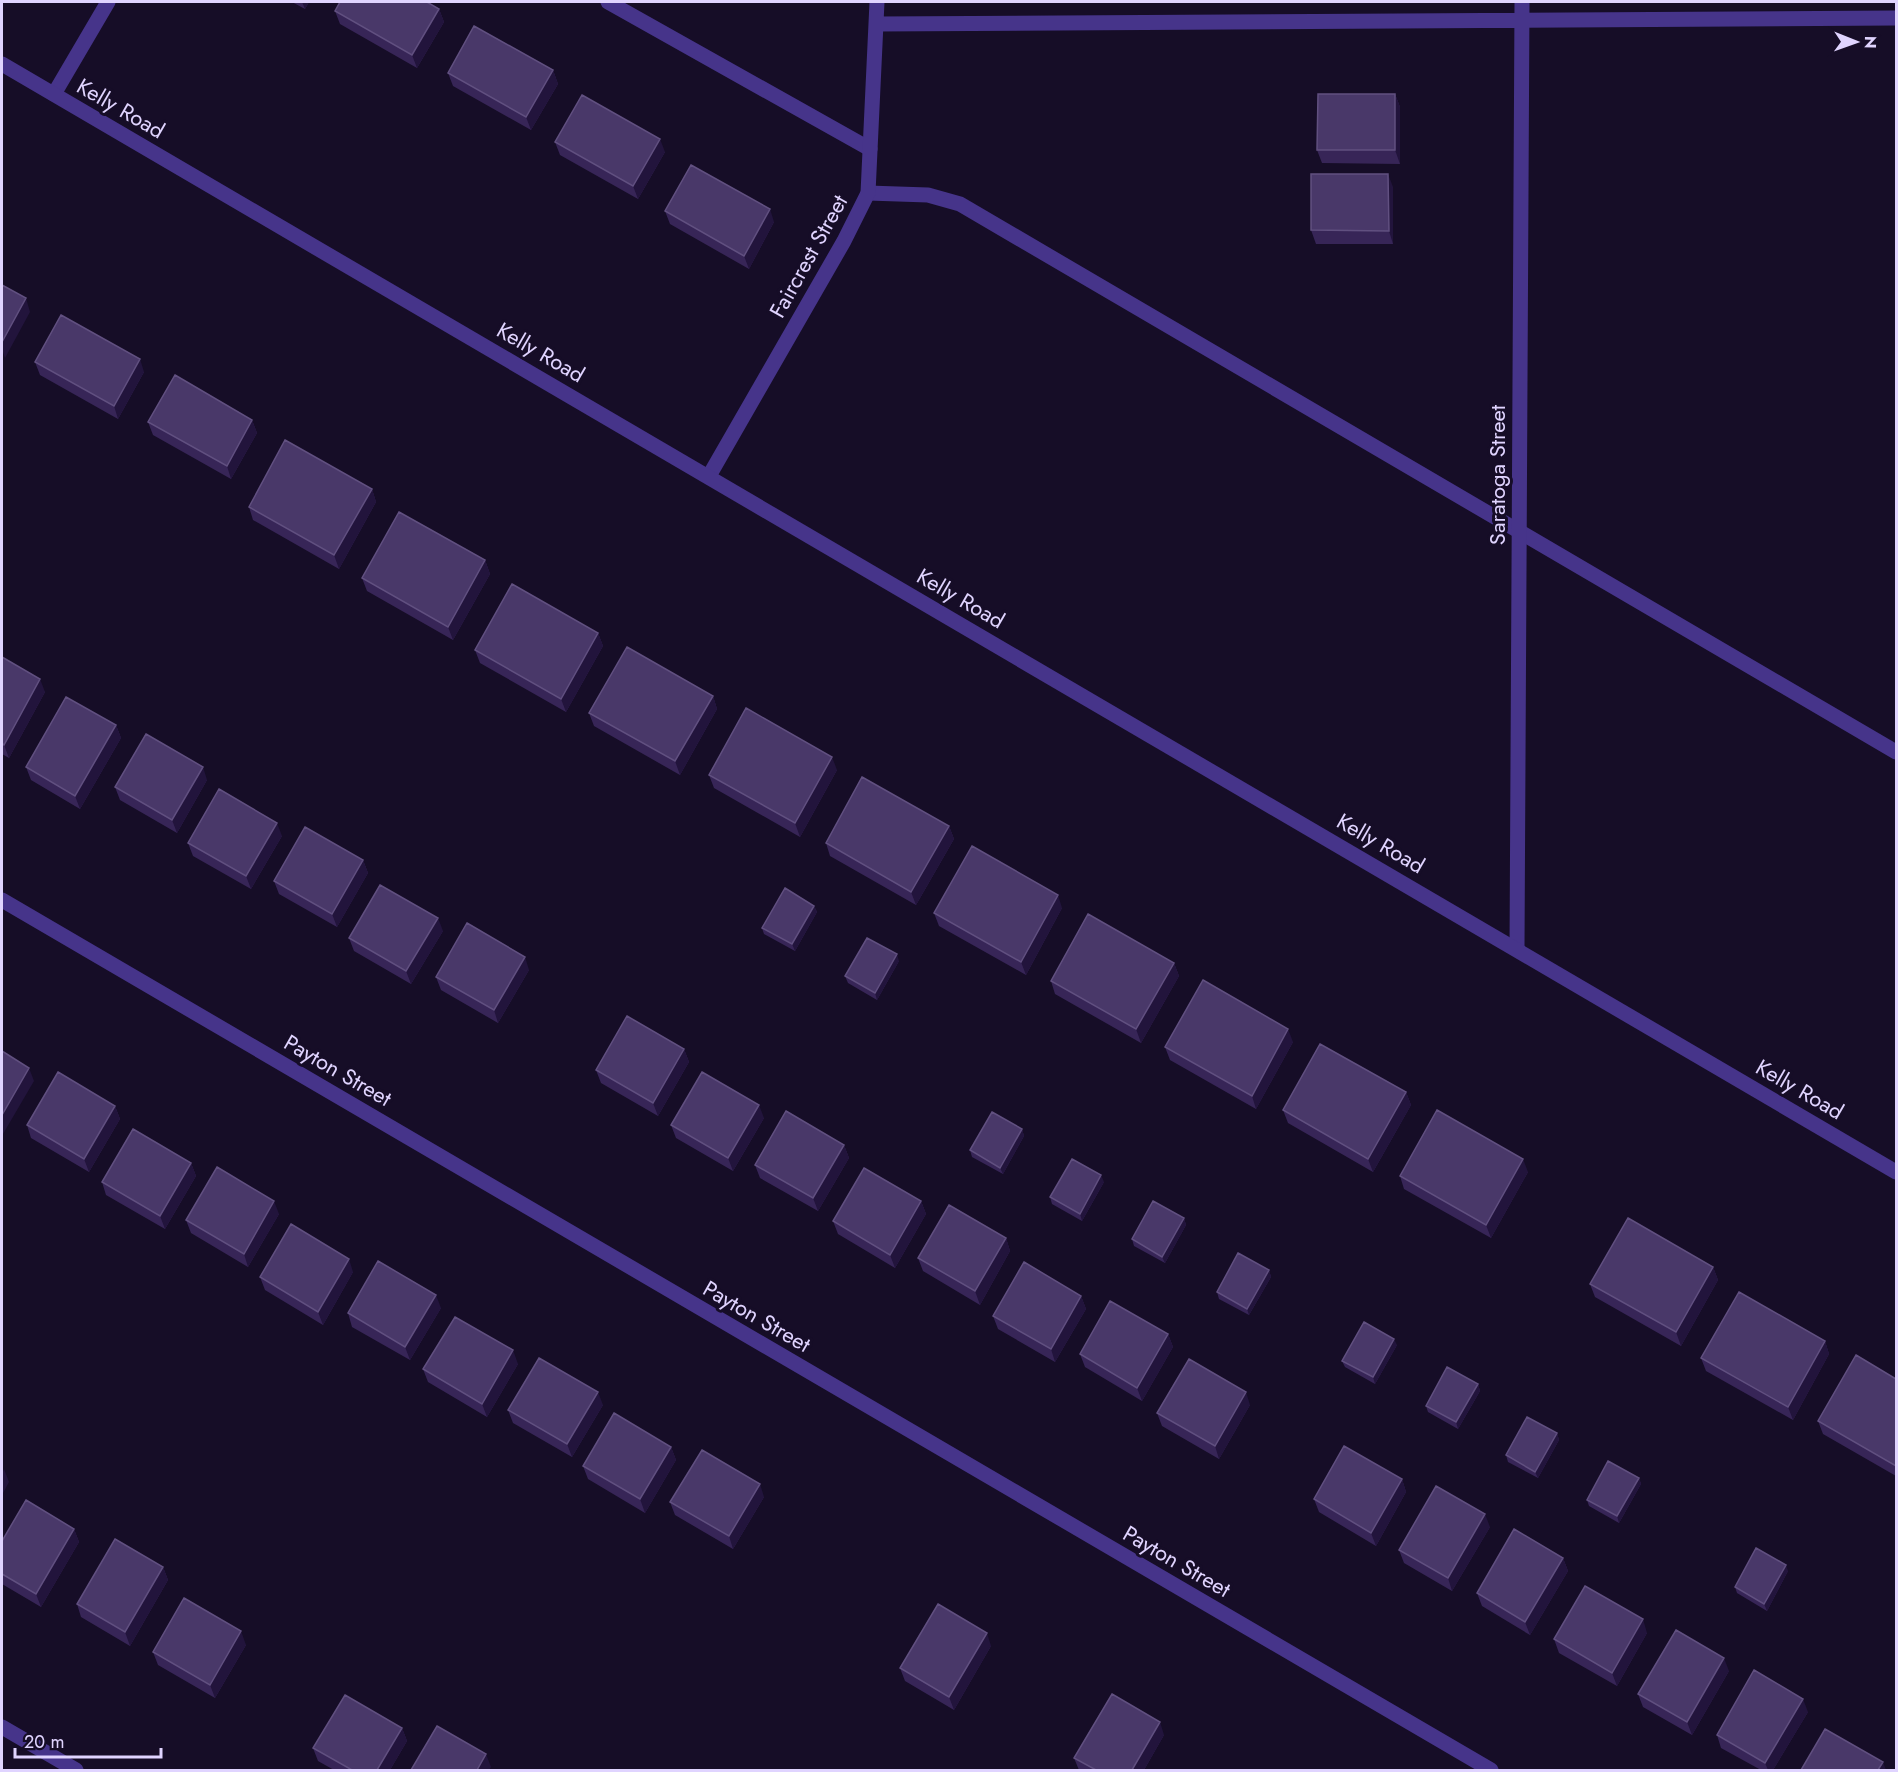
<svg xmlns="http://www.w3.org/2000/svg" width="1898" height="1772" font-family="Jost,sans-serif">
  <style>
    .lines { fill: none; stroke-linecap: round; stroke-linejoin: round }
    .service { stroke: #46348a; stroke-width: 15 }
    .minor { stroke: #46348a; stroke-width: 15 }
    .tertiary { stroke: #46348a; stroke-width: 15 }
    .wall { fill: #372557 }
    .shaded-wall { fill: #22143c }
    .building { fill: #493869; stroke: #615080; stroke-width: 1.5 }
    .labels { text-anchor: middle; stroke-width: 6; stroke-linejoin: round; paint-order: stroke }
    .street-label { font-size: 22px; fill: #e0d4ff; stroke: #160d27 }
  </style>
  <rect width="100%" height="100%" fill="#160d27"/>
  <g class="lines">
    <path class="service" d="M608,2l262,147
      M868,193l60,2 32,9 936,548"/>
    <path class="minor" d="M877,24l1019,-6
      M54,94l54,-92
      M709,476l135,-235 24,-48 9,-191
      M2,900l1489,870
      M1517,949l5,-947
      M2,1727l74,43"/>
    <path class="tertiary" d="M2,64l1894,1108"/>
  </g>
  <path class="wall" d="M292,2h17l-4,7z
    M439,9l5,13 -27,46 -77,-44 -5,-13z
    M553,70l5,14 -27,46 -78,-44 -5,-13z
    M1395,94l5,13v57l-78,-1 -5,-13z
    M555,142l110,10 -27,47 -78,-44z
    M1393,187v57h-77l-5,-14z
    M665,211l109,11 -25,47 -79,-45z
    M35,362l109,10 -26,47 -78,-44z
    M252,420l5,13 -26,46 -78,-44 -5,-13z
    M372,489l4,13 -37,67 -86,-49 -4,-13z
    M485,560l5,14 -37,66 -86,-49 -5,-13z
    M598,633l5,13 -37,66 -86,-49 -5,-13z
    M2,657l43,35 -36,66 -7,-4z
    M713,696l4,13 -37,66 -86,-49 -5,-13z
    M116,725l5,13 -41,71 -49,-29 -5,-13z
    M837,770l-37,67 -86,-49 -5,-13z
    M207,780l-30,53 -57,-33 -5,-13z
    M949,826l5,13 -38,66 -86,-49 -4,-13z
    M282,836l-31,53 -58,-33 -5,-13z
    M363,860l5,13 -31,54 -58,-33 -5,-13z
    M814,906l3,6 -22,39 -31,-17 -2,-6z
    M1062,908l-36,67 -87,-49 -5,-13z
    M443,931l-32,53 -57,-33 -5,-13z
    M899,961l-22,39 -29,-17 -3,-7z
    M1174,963l5,13 -38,67 -86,-49 -4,-13z
    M529,970l-31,53 -57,-33 -5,-13z
    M1293,1042l-37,67 -86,-49 -5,-13z
    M684,1049l5,13 -31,54 -57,-33 -5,-13z
    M1406,1092l5,13 -38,67 -85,-49 -5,-13z
    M115,1106l5,13 -31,53 -58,-34 -4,-13z
    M764,1118l-31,53 -57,-33 -5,-13z
    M1022,1129l2,7 -21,38 -31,-17 -2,-7z
    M844,1145l5,13 -31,53 -58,-33 -5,-13z
    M191,1163l5,13 -31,53 -59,-34 -4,-13z
    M1528,1172l-37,66 -87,-49 -4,-13z
    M1104,1182l-22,39 -30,-17 -2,-7z
    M921,1201l5,13 -31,54 -57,-34 -5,-13z
    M279,1214l-31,53 -57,-34 -5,-13z
    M1184,1218l2,7 -21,38 -31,-17 -2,-7z
    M1006,1238l4,13 -30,54 -57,-34 -5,-13z
    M1713,1267l5,13 -37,66 -86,-49 -5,-13z
    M1269,1270l2,7 -22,38 -30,-16 -2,-7z
    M353,1272l-30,53 -58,-35 -5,-13z
    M1081,1296l5,13 -31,53 -57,-33 -5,-13z
    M441,1308l-31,52 -58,-33 -4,-14z
    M1168,1334l5,13 -31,54 -57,-34 -5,-13z
    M1825,1341l4,13 -36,66 -87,-49 -5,-13z
    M1397,1345l-22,39 -30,-17 -3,-6z
    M518,1364l-31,53 -59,-35 -5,-13z
    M1896,1379v97l-73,-42 -5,-13z
    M1478,1384l2,7 -22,38 -30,-17 -2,-6z
    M603,1405l-31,52 -59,-34 -5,-13z
    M1250,1405l-31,54 -57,-33 -5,-13z
    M1557,1433l2,7 -21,38 -30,-16 -2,-7z
    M671,1447l5,13 -31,53 -57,-34 -5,-13z
    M1639,1478l2,6 -22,39 -30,-17 -2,-6z
    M1402,1479l4,13 -30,54 -57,-34 -5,-13z
    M764,1497l-31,52 -58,-34 -5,-13z
    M1490,1527l-38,64 -48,-28 -5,-13z
    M74,1529l5,13 -38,65 -39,-23v-43z
    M1563,1558l5,13 -38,64 -48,-29 -5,-13z
    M163,1567l5,13 -38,66 -49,-29 -4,-13z
    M1788,1571l-21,40 -30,-18 -2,-6z
    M1647,1633l-30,53 -58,-33 -5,-14z
    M246,1645l-31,53 -57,-33 -5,-13z
    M991,1646l-37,64 -49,-29 -5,-13z
    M1729,1671l-37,64 -49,-28 -5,-13z
    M1808,1712l-35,58h-12l-40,-22 -4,-13z
    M402,1728l5,13 -17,29h-56l-16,-9 -5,-13z
    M1164,1735l-20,35h-65l-5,-12z"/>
  <path class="shaded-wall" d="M302,2h7l-4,7z
    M439,9l5,13 -27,46 -5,-13z
    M553,70l5,14 -27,46 -5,-13z
    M1395,94l5,13v57l-5,-14z
    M660,139l5,13 -27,47 -5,-13z
    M1388,174l5,13v57l-4,-13z
    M770,209l4,13 -25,47 -5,-13z
    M26,298l4,14 -25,46 -3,-9v-7z
    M140,359l4,13 -26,47 -4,-13z
    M252,420l5,13 -26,46 -4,-13z
    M372,489l4,13 -37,67 -5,-14z
    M485,560l5,14 -37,66 -5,-13z
    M598,633l5,13 -37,66 -5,-13z
    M40,679l5,13 -36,66 -5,-13z
    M713,696l4,13 -37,66 -5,-14z
    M116,725l5,13 -41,71 -5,-13z
    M832,757l5,13 -37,67 -5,-14z
    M203,767l4,13 -30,53 -5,-13z
    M277,823l5,13 -31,53 -5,-13z
    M949,826l5,13 -38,66 -5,-13z
    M363,860l5,13 -31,54 -5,-13z
    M1058,895l4,13 -36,67 -5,-13z
    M814,906l3,6 -22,39 -3,-7z
    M438,918l5,13 -32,53 -5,-13z
    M897,954l2,7 -22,39 -2,-7z
    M525,957l4,13 -31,53 -4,-13z
    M1174,963l5,13 -38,67 -5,-14z
    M1288,1029l5,13 -37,67 -4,-13z
    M684,1049l5,13 -31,54 -5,-13z
    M29,1068l5,13 -31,53 -1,-5v-14z
    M1406,1092l5,13 -38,67 -5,-13z
    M759,1105l5,13 -31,53 -5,-13z
    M115,1106l5,13 -31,53 -5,-13z
    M1022,1129l2,7 -21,38 -3,-6z
    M844,1145l5,13 -31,53 -5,-13z
    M1523,1159l5,13 -37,66 -5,-13z
    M191,1163l5,13 -31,53 -5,-13z
    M1101,1175l3,7 -22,39 -2,-7z
    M274,1201l5,13 -31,53 -4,-13z
    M921,1201l5,13 -31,54 -5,-13z
    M1184,1218l2,7 -21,38 -3,-6z
    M1006,1238l4,13 -30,54 -5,-14z
    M349,1259l4,13 -30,53 -5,-13z
    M1713,1267l5,13 -37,66 -5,-14z
    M1269,1270l2,7 -22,38 -2,-6z
    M436,1295l5,13 -31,52 -5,-13z
    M1081,1296l5,13 -31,53 -4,-13z
    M1168,1334l5,13 -31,54 -5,-13z
    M1394,1339l3,6 -22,39 -2,-7z
    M1825,1341l4,13 -36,66 -5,-13z
    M513,1350l5,14 -31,53 -5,-13z
    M1478,1384l2,7 -22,38 -2,-7z
    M598,1392l5,13 -31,52 -5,-13z
    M1246,1392l4,13 -31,54 -4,-13z
    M1557,1433l2,7 -21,38 -3,-6z
    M671,1447l5,13 -31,53 -5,-14z
    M4,1469l5,13 -7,13v-21z
    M1639,1478l2,6 -22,39 -2,-7z
    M1402,1479l4,13 -30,54 -5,-13z
    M760,1484l4,13 -31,52 -4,-13z
    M1485,1514l5,13 -38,64 -4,-13z
    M74,1529l5,13 -38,65 -5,-13z
    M1563,1558l5,13 -38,64 -5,-13z
    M1786,1565l2,6 -21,40 -3,-7z
    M163,1567l5,13 -38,66 -5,-14z
    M1643,1619l4,14 -30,53 -5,-13z
    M241,1631l5,14 -31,53 -5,-13z
    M987,1633l4,13 -37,64 -5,-13z
    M1724,1658l5,13 -37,64 -5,-13z
    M1803,1699l5,13 -35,58h-5l-3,-7z
    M1160,1722l4,13 -20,35h-12z
    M402,1728l5,13 -17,29h-13z
    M486,1754l5,13 -2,3h-12z
    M1883,1762l3,8h-8z"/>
  <path class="building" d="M340,2h87l12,7 -27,46 -77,-44z
    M474,26l79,44 -27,47 -78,-44z
    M1318,94h77v56h-78z
    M582,95l78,44 -27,47 -78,-44z
    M691,165l79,44 -26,47 -79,-45z
    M1311,174h77l1,57 -78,-1z
    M2,285l24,13 -24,44z
    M61,315l79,44 -26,47 -79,-44z
    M175,375l77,45 -25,46 -79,-44z
    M285,440l87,49 -38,66 -85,-48z
    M399,512l86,48 -37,67 -86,-49z
    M512,584l86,49 -37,66 -86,-49z
    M627,647l86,49 -38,65 -86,-48z
    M2,657l38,22 -36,66 -2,-2z
    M66,697l50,28 -41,71 -49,-29z
    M746,708l86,49 -37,66 -86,-48z
    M146,734l57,33 -31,53 -57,-33z
    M862,777l87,49 -38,66 -85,-49z
    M219,789l58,34 -31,53 -58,-33z
    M305,827l58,33 -31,54 -58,-33z
    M972,846l86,49 -37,67 -87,-49z
    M380,885l58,33 -32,53 -57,-33z
    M785,888l29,18 -22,38 -30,-16z
    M1088,914l86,49 -38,66 -85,-48z
    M467,923l58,34 -31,53 -58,-33z
    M867,938l30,16 -22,39 -30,-17z
    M1203,980l85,49 -36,67 -87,-49z
    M627,1016l57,33 -31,54 -57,-33z
    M1320,1044l86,48 -38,67 -85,-49z
    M2,1051l27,17 -27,47z
    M58,1072l57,34 -31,53 -57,-34z
    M702,1072l57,33 -31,53 -57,-33z
    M1437,1110l86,49 -37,66 -86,-49z
    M786,1111l58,34 -31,53 -58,-33z
    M992,1112l30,17 -22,39 -30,-18z
    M133,1129l58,34 -31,53 -58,-34z
    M1072,1159l29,16 -21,39 -30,-17z
    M217,1167l57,34 -30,53 -58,-34z
    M864,1168l57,33 -31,54 -57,-34z
    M1153,1201l31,17 -22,39 -30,-18z
    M949,1205l57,33 -31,53 -57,-33z
    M1628,1218l85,49 -37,65 -86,-48z
    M291,1224l58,35 -31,53 -58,-35z
    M1238,1253l31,17 -22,39 -30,-17z
    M378,1261l58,34 -31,52 -57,-34z
    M1024,1262l57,34 -30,53 -58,-33z
    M1739,1292l86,49 -37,66 -87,-49z
    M1110,1301l58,33 -31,54 -57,-34z
    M455,1317l58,33 -31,54 -59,-35z
    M1364,1322l30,17 -21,38 -31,-16z
    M1856,1355l40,24v87l-78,-45z
    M539,1358l59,34 -31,52 -59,-34z
    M1189,1359l57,33 -31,54 -58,-33z
    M1447,1367l31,17 -22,38 -30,-16z
    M614,1413l57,34 -31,52 -57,-33z
    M1527,1417l30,16 -22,39 -29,-17z
    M1344,1446l58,33 -31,54 -57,-34z
    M702,1450l58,34 -31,52 -59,-34z
    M1608,1461l31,17 -22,38 -30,-16z
    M1436,1486l49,28 -37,64 -49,-28z
    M26,1500l48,29 -38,65 -34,-20v-33z
    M1514,1529l49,29 -38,64 -48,-29z
    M115,1539l48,28 -38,65 -48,-28z
    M1756,1548l30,17 -22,39 -29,-17z
    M1585,1586l58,33 -31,54 -58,-34z
    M184,1598l57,33 -31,54 -57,-33z
    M938,1604l49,29 -38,64 -49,-29z
    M1676,1630l48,28 -37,64 -49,-28z
    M1754,1670l49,29 -38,64 -48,-28z
    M1112,1694l48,28 -28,48h-36l-22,-12z
    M345,1695l57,33 -25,42h-25l-39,-22z
    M437,1726l49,28 -9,16h-66z
    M1825,1729l58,33 -5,8h-77z"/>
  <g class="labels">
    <g class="street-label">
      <text transform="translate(121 108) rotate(30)" y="8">Kelly Road</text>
      <text transform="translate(808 256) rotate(-61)" y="8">Faircrest Street</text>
      <text transform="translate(541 352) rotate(30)" y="8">Kelly Road</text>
      <text transform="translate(1497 475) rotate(-90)" y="8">Saratoga Street</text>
      <text transform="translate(961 598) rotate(30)" y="8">Kelly Road</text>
      <text transform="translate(1381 843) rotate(30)" y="8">Kelly Road</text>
      <text transform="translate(338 1070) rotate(30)" y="8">Payton Street</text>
      <text transform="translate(1800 1089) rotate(30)" y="8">Kelly Road</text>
      <text transform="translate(757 1316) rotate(30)" y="8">Payton Street</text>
      <text transform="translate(1177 1561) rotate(30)" y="8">Payton Street</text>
    </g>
  </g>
  <rect width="1898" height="1772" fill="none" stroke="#e0d4ff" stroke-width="6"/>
  <g transform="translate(1856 42) rotate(91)" stroke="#160d27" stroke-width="4.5" paint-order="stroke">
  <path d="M0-4.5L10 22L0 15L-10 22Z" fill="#e0d4ff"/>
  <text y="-9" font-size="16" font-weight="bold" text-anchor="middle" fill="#e0d4ff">N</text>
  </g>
  <path d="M15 1748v9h146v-9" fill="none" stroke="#e0d4ff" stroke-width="3"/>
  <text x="24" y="1748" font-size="18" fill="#e0d4ff" stroke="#160d27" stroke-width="4.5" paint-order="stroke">20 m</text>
</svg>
